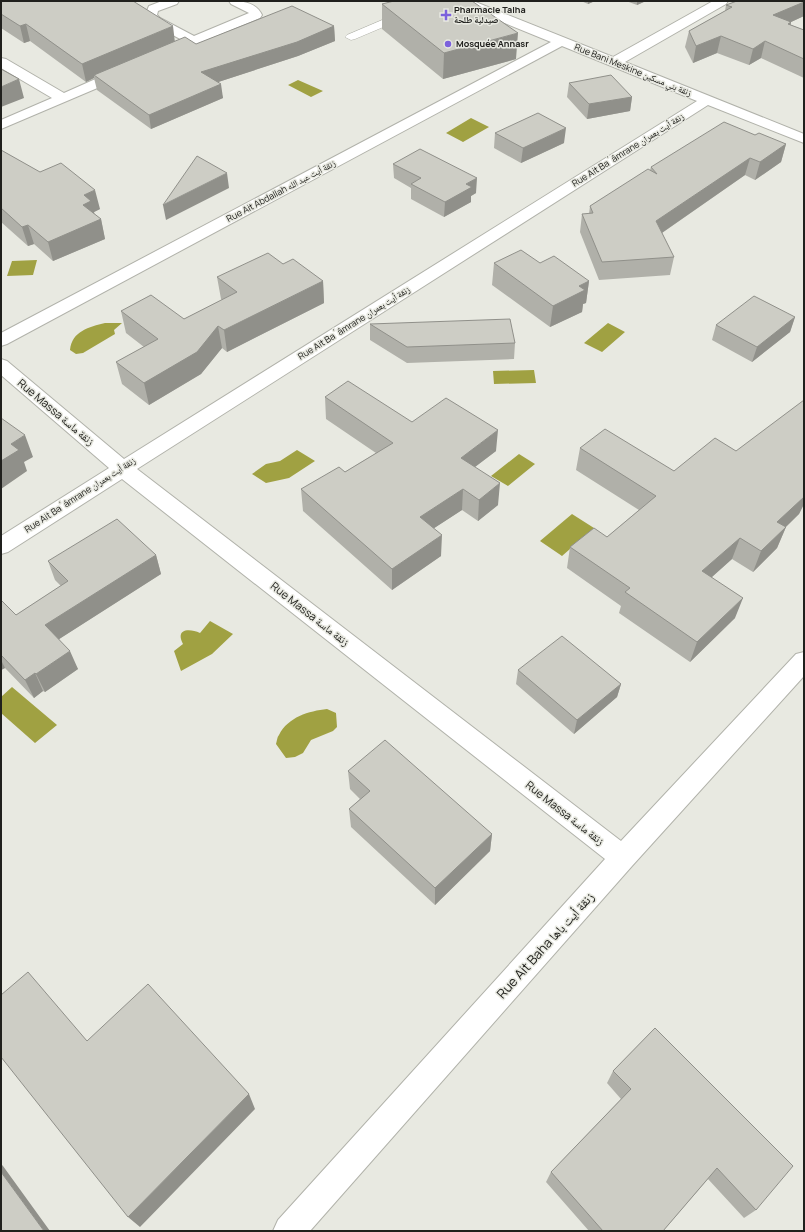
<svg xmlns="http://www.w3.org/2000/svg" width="805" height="1232" font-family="Manrope,'Noto Naskh Arabic',sans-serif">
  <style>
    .water { fill: #a0a142 }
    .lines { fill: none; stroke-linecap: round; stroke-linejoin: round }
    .lane-casing { stroke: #b1b2aa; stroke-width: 1 }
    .street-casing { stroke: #b1b2aa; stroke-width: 2 }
    .lane { fill: #fff; fill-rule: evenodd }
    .street { fill: #fff; fill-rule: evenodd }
    .wall { fill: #b0b0a9 }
    .shaded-wall { fill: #90908a }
    .building { fill: #cdcdc5; stroke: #90908a }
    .poi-dot { fill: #7c61dc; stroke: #e8e9e1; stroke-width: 1.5 }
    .labels { text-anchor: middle; stroke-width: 3; stroke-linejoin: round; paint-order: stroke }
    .far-poi-label { font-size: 9px; font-weight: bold; fill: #20201d; stroke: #e8e9e1; text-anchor: start }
    .far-street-label { font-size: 9px; fill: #20201d; stroke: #e8e9e1 }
    .street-label { font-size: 11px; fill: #20201d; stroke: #e8e9e1 }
    .near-street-label { font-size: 13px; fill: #20201d; stroke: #e8e9e1 }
  </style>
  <rect width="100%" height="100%" fill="#e8e9e1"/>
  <path class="water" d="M298,80l25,11 -12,6 -23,-12z
    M471,118l18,9 -26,15 -17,-9z
    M37,260l-4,15 -26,1 5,-15z
    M105,323h17l-8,7 1,4 -32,19 -7,1 -6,-4c2,-19 19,-23 35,-27z
    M608,323l17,9 -23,20 -18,-9z
    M534,370l2,13 -42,1 -1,-13z
    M297,450l18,11 -26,17 -23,5 -14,-9 14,-10 14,-3z
    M519,454l16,10 -27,22 -17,-10z
    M572,514l22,14 -32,28 -22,-15z
    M210,621l23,13 -21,20 -31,17 -7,-20 9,-7c-8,-15 6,-16 17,-11z
    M12,687l45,38 -22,18 -34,-30v-16z
    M327,709l9,4 1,14 -4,4 -22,9 -8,13 -8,4 -9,1 -10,-14c1,-3 1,-7 3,-9 9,-18 30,-24 48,-26z"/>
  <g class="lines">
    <defs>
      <path id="lane" d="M427,1h14l-1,2 -85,36 -4,1 -6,-3 2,-2z"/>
      <path id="street" d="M162,1h17l-2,3 -19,7 -1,4 3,3 34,18 55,-23 -18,-9 -2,-3c13,0 27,1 33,14l-2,3 -95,39 -5,-1 -2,-3 2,-3 24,-9 -32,-17 -7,-9 4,-9z
        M456,1h17l140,56 100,-56h15l-2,3 -101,58 179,72v9l-96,-38 -571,364 484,372 175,-187 8,-2v24l-172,190 -322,365h-37l5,-11 327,-361 -483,-380 -114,73 -7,2v-18l108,-68 -108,-93v-16l6,2 117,98 573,-358 -135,-55 -555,298 -6,2v-13l550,-291 -93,-38z
        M1,58l5,1 58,34 54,-24h10l2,3 -2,3 -127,54v-9l51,-22 -51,-30z"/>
    </defs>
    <use href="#lane" class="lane-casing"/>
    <use href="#street" class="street-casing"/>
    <use href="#lane" class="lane"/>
    <use href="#street" class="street"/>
  </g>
  <path class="wall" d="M1,1l174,40 21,3 138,-18 1,15 -37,15 -80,26 5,16 -72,31 -54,-39 -3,-12 -8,4 -56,-41 -6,2 -23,-15z
    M581,1h14l-7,3z
    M626,1h20l-9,4z
    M804,1v15l-13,6v3l13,5v48l-43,-20 -12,7 -32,-12 -24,10 -8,-16 4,-16 36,-20 1,-6z
    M382,4l134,55 -73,20 -61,-50z
    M569,83l63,14 -2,14 -43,8 -20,-22z
    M495,133l69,10 -43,20 -27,-15z
    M755,135l31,9 -5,18 -26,18 -10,-5 -83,58 12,24 -4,18 -71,5 -19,-48 2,-18h7l1,-8 60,-36 1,-3z
    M1,150l99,59 -6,3v2l7,5 4,20 -52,22 -19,-17 -6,2 -27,-24z
    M393,164l83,29 -5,3v6l-27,15 -33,-18v-11l-17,-10z
    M494,263h46l49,18 -3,22 -3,1 -1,8 -32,15 -58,-42z
    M283,264l40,17 1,22 -97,49 -5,-4 -21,26 -52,31 -27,-21 -6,-22 28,-15 -18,-14 -5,-22 63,8 38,-19 -1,-1 -4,-22z
    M795,317l-5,15 -38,30 -40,-22 4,-15z
    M370,324l145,19 -1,16 -107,4 -37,-23z
    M325,397l87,25 84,29 -21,16 23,38 -20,16 -16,-11 -28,18 7,28 -49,34 -89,-79 -2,-22 44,-17 31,-19 -50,-34z
    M580,448l94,23 129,35 -4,8 -13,13 -9,21 -24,24 -21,-13 -20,18 23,41 -45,44 -71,-49 2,-7 -54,-38 3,-21 37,-10 32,-27 -63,-40z
    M156,555l5,19 -102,65 19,30 -33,23 -2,-1 -9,7 -29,-30 -4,2v-70l15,15 45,-29 -6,-6 -7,-19z
    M518,670l103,14 -4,13 -43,37 -58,-50z
    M348,771l144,63 -2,17 -55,54 -84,-78 -2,-18 11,-10 -10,-10z
    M655,1028l101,182 -12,8 -36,-39 -45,52h-74l-43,-49 5,-10 70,-73 -14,-16 6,-12z"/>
  <path class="shaded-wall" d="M588,1h7l-7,3z
    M637,1h9l-9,4z
    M804,2v14l-13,6 -4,16 -14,-23z
    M26,24l4,17 -6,2 -4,-17z
    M173,26l2,17 -81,32v3l-8,4 -4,-18z
    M334,26l1,15 -37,15 -95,31 -2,-15z
    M518,33l-2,26 -73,20 1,-26z
    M721,36l-4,17 -24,10 3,-17z
    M765,41l-4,17 -12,7 4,-16z
    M19,79l5,19 -23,9v-20z
    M221,84l2,14 -72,31 -2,-14z
    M632,97l-2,14 -43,8 2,-15z
    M566,128l-2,15 -43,20 2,-15z
    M786,144l-5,18 -26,18 5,-18z
    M750,158l-5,17 -92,64 3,-18z
    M227,173l2,15 -63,32 -3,-15z
    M477,178l-1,15 -5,3v6l-27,15 1,-15 21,-18z
    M95,190l5,19 -6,3 2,8 -13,-15 1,-10z
    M101,219l4,20 -52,22 -5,-19z
    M28,225l6,19 -6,2 -6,-19z
    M323,281l1,22 -97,49 -3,-22z
    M589,281l-3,22 -3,1 -1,8 -32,15 3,-21 26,-20z
    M795,317l-5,15 -38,30 5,-15z
    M218,326l4,22 -21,26 -52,31 -5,-22z
    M498,430l-2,21 -37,28 2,-21z
    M25,435l8,22 -9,5 3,9 -26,18v-28l10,-17z
    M500,483l-2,22 -20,16 1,-21z
    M463,489l-1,21 -43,28 1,-21z
    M804,491v14l-1,1 -4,8 -30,29 8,-21z
    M786,527l-9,21 -24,24 8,-21z
    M442,535l-1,21 -49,34v-21z
    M740,538l-8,21 -37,33 7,-21z
    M156,555l5,19 -108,69 -8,-18z
    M743,598l-8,20 -45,44 7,-20z
    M70,651l8,18 -33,23 -9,-18z
    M1,660l4,8 -4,2z
    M35,673l8,18 -9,7 -9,-18z
    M621,684l-4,13 -43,37 3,-14z
    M492,834l-2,17 -55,54v-17z
    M249,1094l6,15 -115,118 -12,-10z
    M1,1164l2,2 47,65h-6l-43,-59z"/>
  <path class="building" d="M1,1h132l40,25 -91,38 -56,-40 -6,2 -19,-12z
    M394,1h78l46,32 -74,20 -62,-49z
    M737,1h67v1l-31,13 18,7 -3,2 16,6v29l-39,-18 -12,8 -32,-13 -25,10 -7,-15 43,-24 -6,-2z
    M292,6l42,20 -37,16 -96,30 20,12 -72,31 -55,-40 91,-38 11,7z
    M1,69l18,10 -18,8z
    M611,75l21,22 -43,7 -20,-21z
    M538,113l28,15 -43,20 -28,-15z
    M724,122l31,13 4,-2 27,11 -26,18 -10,-4 -94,63 18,36 -72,5 -20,-48 11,-1 -3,-7 58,-37 9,5 -6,-7z
    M420,149l57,29 -11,6 6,3 -27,15 -34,-18 10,-6 -28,-14z
    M1,150l39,22 21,-9 34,27 -11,5 7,6 -8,4 18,14 -53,23 -20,-17 -6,2 -21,-19z
    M197,156l30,17 -64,32z
    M521,250l19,13 14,-7 35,25 -10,5 6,4 -32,16 -59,-43z
    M268,253l15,11 10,-5 30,22 -99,49 -6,-4 -21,26 -53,31 -28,-21 42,-23 -37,-28 30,-16 33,24 53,-27 -20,-15z
    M754,296l41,21 -38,30 -41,-22z
    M510,319l5,24 -108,4 -37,-23z
    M348,381l64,41 34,-24 52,32 -37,28 39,25 -21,17 -16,-11 -43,28 22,18 -50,34 -91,-80 38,-22 6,5 48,-29 -68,-46z
    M804,400v97l-27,25 9,5 -25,24 -21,-13 -38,33 41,27 -46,44 -72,-50 5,-4 -60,-41 24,-19 13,9 49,-41 -76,-48 25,-19 69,42 41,-33 21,13z
    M1,418l24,17 -14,9 8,6 -18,11z
    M117,519l39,36 -111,70 25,26 -34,23 -1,-1 -10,7 -24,-25v-55l15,15 52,-34 -20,-20z
    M562,636l59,48 -44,36 -59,-50z
    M385,740l107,94 -57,54 -86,-79 21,-18 -22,-20z
    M28,972l59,69 61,-57 101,110 -121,123 -127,-160v-62z
    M655,1028l138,138 -37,44 -39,-42 -54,63h-60l-52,-59 80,-83 -18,-18z
    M1,1172l43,59h-43z"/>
  <g class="poi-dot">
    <path d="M444 9h4v4h4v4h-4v4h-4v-4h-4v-4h4z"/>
    <circle cx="448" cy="44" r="4"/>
  </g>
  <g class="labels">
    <g class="far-poi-label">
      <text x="454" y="13">Pharmacie Talha<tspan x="454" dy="10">صيدلية طلحة</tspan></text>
      <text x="456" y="47">Mosquée Annasr</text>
    </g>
    <g class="far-street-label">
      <text transform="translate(633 70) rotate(22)" y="3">Rue Bani Meskine زنقة بني مسكين</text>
      <text transform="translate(628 150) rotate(-32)" y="3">Rue Ait Ba´âmrane زنقة أيت بعمران</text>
      <text transform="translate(281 191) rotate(-28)" y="3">Rue Ait Abdallah زنقة أيت عبد الله</text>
      <text transform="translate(354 323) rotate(-32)" y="3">Rue Ait Ba´âmrane زنقة أيت بعمران</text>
      <text transform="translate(80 495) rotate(-33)" y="3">Rue Ait Ba´âmrane زنقة أيت بعمران</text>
    </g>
    <g class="street-label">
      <text transform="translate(56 412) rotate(40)" y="4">Rue Massa زنقة ماسة</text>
      <text transform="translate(310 614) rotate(38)" y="4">Rue Massa زنقة ماسة</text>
      <text transform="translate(565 813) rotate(38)" y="4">Rue Massa زنقة ماسة</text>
    </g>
    <g class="near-street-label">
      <text transform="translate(545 945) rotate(-48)" y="5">Rue Ait Baha زنقة أيت باها</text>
    </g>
  </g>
  <rect width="805" height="1232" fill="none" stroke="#20201d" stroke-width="4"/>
</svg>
